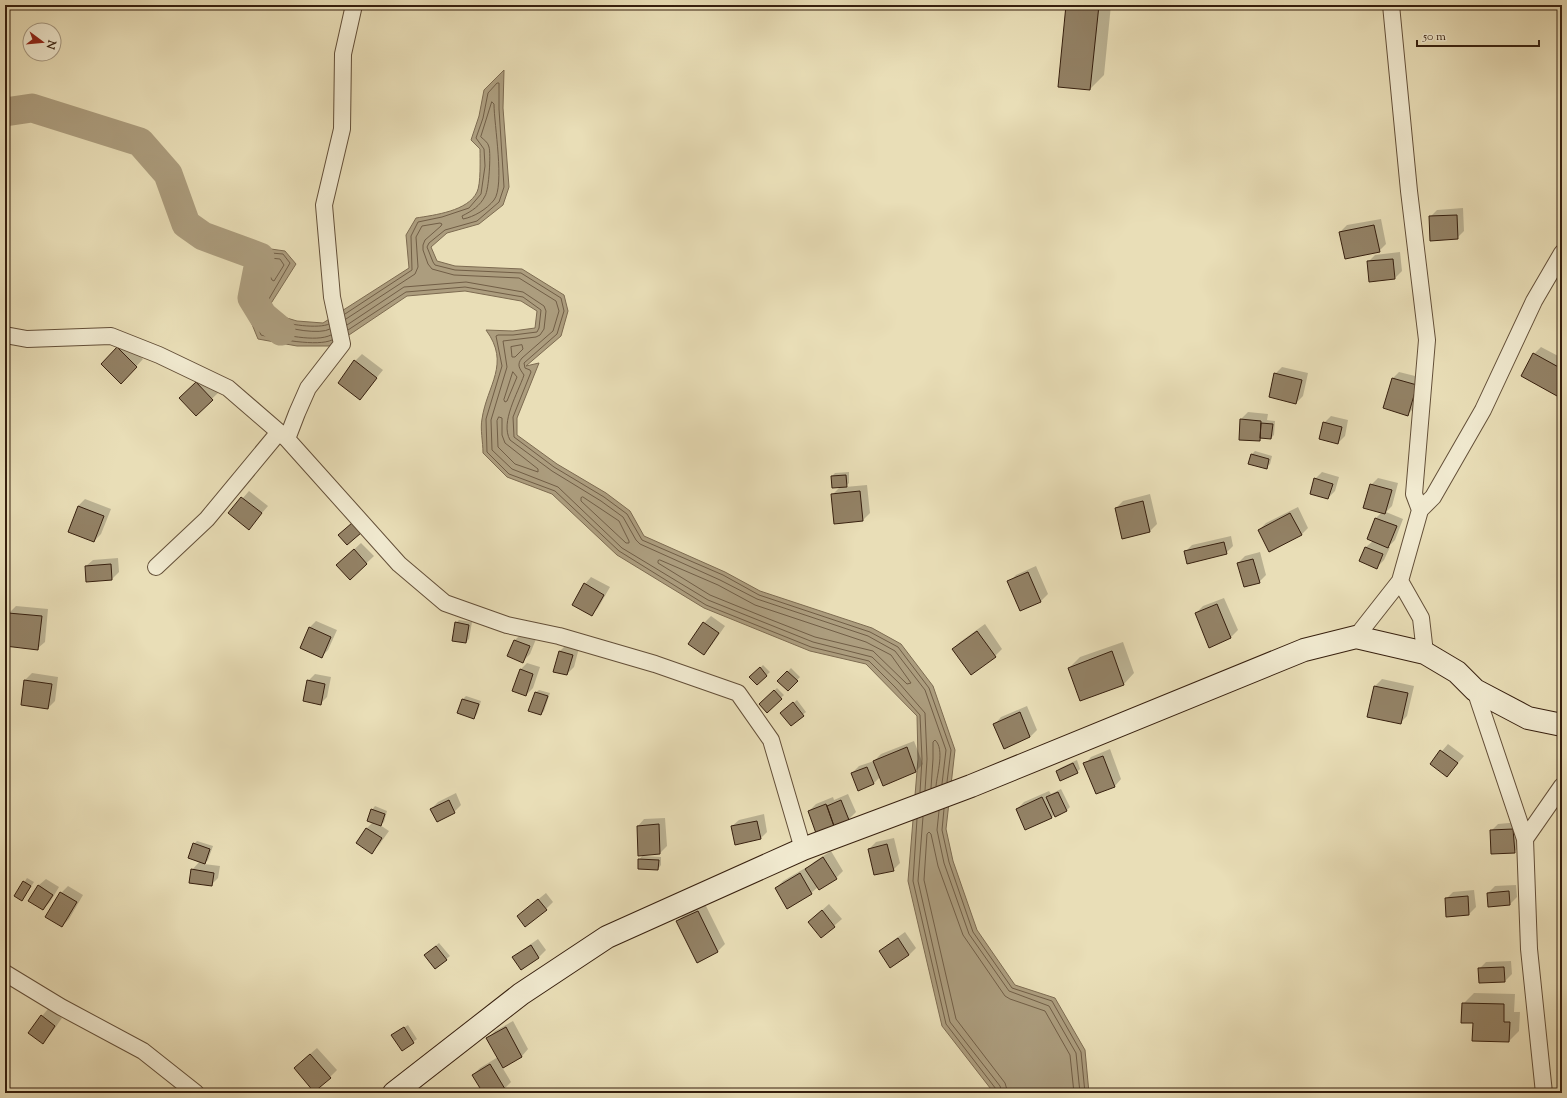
<svg xmlns="http://www.w3.org/2000/svg" width="1567" height="1098" font-family="'Sorts Mill Goudy',serif">
  <style>
    .water { fill: #ac9d7e; stroke: #7d6b51 }
    .shadow { fill: #0003 }
    .lines { fill: none; stroke-linecap: round; stroke-linejoin: round }
    .shore { stroke: #715e46; stroke-width: 1 }
    .river { stroke: #ac9d7e; stroke-width: 29 }
    .building { fill: #938266; stroke: #361f0e }
    .minor-casing { stroke: #634f38; stroke-width: 18 }
    .secondary-casing { stroke: #361f0e; stroke-width: 24 }
    .minor { stroke: #f1ead0; stroke-width: 16 }
    .secondary { stroke: #f1ead0; stroke-width: 22 }
  </style>
  <rect width="100%" height="100%" fill="#e9deb7"/>
  <filter id="stains"><feTurbulence type="fractalNoise" baseFrequency=".005" numOctaves="4"/><feColorMatrix values="0 0 0 0 .2 0 0 0 0 .09 0 0 0 0 .02 0 0 0 .5 -.17"/></filter>
  <radialGradient id="worn" r=".72"><stop offset=".6" stop-color="#630" stop-opacity="0"/><stop offset="1" stop-color="#630" stop-opacity=".3"/></radialGradient>
  <path class="water" d="M504,70l-1,38 6,79 -6,18 -24,19 -32,9 -16,14 6,14 18,5 67,3 42,26 4,16 -7,25 -35,30 13,-3 -22,55v17l40,29 49,29 24,18 14,25 81,36 35,19 112,37 29,16 32,42 22,64 -9,79 7,32 24,69 38,55 40,13 30,52 4,43h-95l-52,-67 -34,-145 10,-122 -1,-43 -51,-52 -56,-13 -106,-43 -87,-53 -65,-61 -45,-17 -24,-24c0,-11 -3,-24 -1,-34 5,-34 29,-55 4,-89l27,1 22,-3 2,-17 -16,-10 -56,-10 -58,5 -61,41 -17,9h-32l-39,-7 -9,-22 14,-37 -13,-14 -11,-3 18,-16 28,4 11,13 -26,41 10,11 17,5 26,2 86,-55 -3,-33 10,-17c19,-3 52,-7 61,-26 4,-8 3,-33 3,-43l-9,-9 8,-24 5,-26z"/>
  <path class="shadow" d="M1067,5h44l-7,70 -14,14z
    M1463,208l1,23 -7,7 -27,-21 7,-7z
    M1381,219l5,25 -7,7 -39,-19 7,-7z
    M1400,252l2,19 -7,7 -27,-16 7,-7z
    M124,341l19,18 -22,24 -19,-19z
    M1541,347l21,11v32l-5,5 -35,-19 12,-22z
    M362,354l21,16 -23,28 -5,-37z
    M1282,367l26,6 -5,23 -7,7 -21,-29z
    M1399,372l24,6 -8,29 -7,7 -15,-36z
    M203,376l16,16 -23,22 -16,-16z
    M1248,412l20,2 -1,6 8,1 -1,14 -3,3 -9,-1 -3,3 -18,-21z
    M1331,416l17,4 -3,16 -7,7 -14,-20z
    M1255,451l17,5 -2,8 -4,4 -14,-14z
    M849,472v11l-4,4 22,-2 3,28 -7,7 -31,-25 8,-8 -8,-11 3,-3z
    M1322,472l17,5 -4,14 -7,7 -13,-19z
    M1378,478l20,5 -6,23 -6,6 17,7 -8,21 -7,7h2l-6,13 -7,7 -17,-7 6,-13 7,-6 -5,-2 8,-21 6,-6 -11,-27z
    M249,491l19,15 -19,22 -19,-15z
    M1150,494l7,30 -7,7 -27,7 -7,-30 7,-7z
    M85,499l26,10 -10,25 -7,7 -16,-35z
    M1298,507l10,21 -7,7 -42,-5 7,-7z
    M1231,536l2,10 -7,7 -41,-1 7,-7z
    M361,543l13,13 -24,23 -5,-21z
    M1260,552l6,23 -7,7 -21,-19 7,-7z
    M118,558l1,14 -7,7 -25,2 -1,-15 7,-6z
    M1036,566l12,28 -7,7 -20,9 -12,-28 7,-7z
    M591,577l19,10 -12,21 -7,7 -6,-31z
    M1224,598l14,32 -7,7 -35,-24 7,-7z
    M16,606l32,3 -3,33 -7,6 -29,-35z
    M711,616l14,10 -14,20 -7,7v-30z
    M459,620l13,2 -3,17 -3,3 -10,-19z
    M316,621l21,9 -9,20 -7,7 -12,-29z
    M985,624l17,25 -7,7 -42,-7 7,-7z
    M522,633l14,6 -6,15 -7,7 -14,-5 6,-16z
    M1123,642l11,31 -10,11 -55,-16 11,-11z
    M567,644l12,4 -5,19 -7,7 -7,-23z
    M527,663l13,4 -7,21 -7,7 -6,-25z
    M763,665l7,7 -13,12 -6,-7z
    M791,668l9,9 -12,13 -9,-9z
    M32,673l26,4 -3,24 -7,7 -23,-28z
    M315,674l16,3 -4,20 -7,7 -12,-23z
    M1382,679l32,7 -7,30 -7,7 -32,-7 7,-30z
    M777,688l7,7 -17,16 -7,-7z
    M539,690l11,3 -6,18 -3,3 -6,-21z
    M466,696l15,5 -4,13 -3,4 -11,-19z
    M797,700l9,12 -15,12 -6,-14z
    M1027,706l10,24 -7,7 -26,11 -9,-24 6,-7z
    M914,741l9,23 -7,7 -33,13 -3,-7 -7,7 -21,-11 7,-7 15,-5 7,-7z
    M1448,744l16,12 -17,20 -16,-12z
    M1110,749l11,30 -6,7 -30,-22 6,-7z
    M1077,760l3,9 -3,3 -20,-1 3,-3z
    M1061,789l9,18 -3,3 -12,4 -4,4 -34,-9 7,-7 25,-11 2,3z
    M456,793l5,12 -7,7 -23,-3 7,-7z
    M848,794l8,18 -7,7 -14,9 -26,-17 7,-7 17,-7 1,3z
    M375,806l12,5 -3,11 -4,3 9,6 -10,14 -7,7 -14,-9 9,-15 6,-6 -1,-12z
    M764,814l3,18 -7,7 -28,-13 7,-6z
    M665,818l2,28 -7,7 -21,1 -1,-28 6,-7z
    M1520,822l1,23 -7,7 -23,-21 7,-7z
    M894,838l6,25 -7,7 -24,-21 7,-7z
    M197,841l16,5 -5,14 -4,4 16,2 -2,12 -7,7 -19,-15 8,-9 -6,-17z
    M831,851l12,20 -7,7 -17,11 -1,-2 -7,6 -35,-5 7,-7 24,-14 1,1 6,-6z
    M642,856l19,1v8l-3,4 -19,-9z
    M27,878l7,4 -12,18 -7,-4z
    M46,879l13,8 -9,15 -7,7 -4,-24z
    M1516,885l1,12 -7,7 -22,-11 7,-7z
    M68,886l15,9 -14,24 -7,7 -1,-33z
    M1474,890l2,17 -7,7 -23,-15 7,-7z
    M546,893l7,9 -7,7 -21,1z
    M705,904l20,40 -7,7 -21,10 -20,-40 7,-6z
    M829,904l13,15 -21,18 -12,-15z
    M905,932l11,16 -7,7 -29,-3 7,-7z
    M538,939l8,11 -7,7 -18,12 -7,-12 7,-6z
    M439,943l11,13 -15,12 -7,-16z
    M1511,961l1,13 -7,7 -26,-12 7,-7z
    M1474,993l41,1 -1,18h6l-1,19 -10,10 -35,-19 -11,-18z
    M48,1009l14,9 -12,17 -7,7 -1,-26z
    M513,1021l15,28 -6,7 -20,11 9,15 -7,7 -8,4h-12l-11,-18 7,-7 18,-11 -10,-19 7,-7z
    M408,1025l9,14 -15,11 -8,-16z
    M317,1048l20,22 -7,7 -28,-16z"/>
  <g class="lines">
    <path class="shore" d="M492,102l2,2c0,20 11,82 0,96 -7,9 -20,17 -31,19l-1,-3c10,-5 18,-10 23,-20 4,-6 6,-42 4,-49 -1,-5 -5,-7 -8,-10z
      M260,257l20,2 4,6 -10,16 -2,-1 -3,-6 -11,-13z
      M345,314l67,-44 -1,-34 7,-14 24,-5 27,-9 12,-14 4,-28 -1,-17 -8,-11 7,-20 5,-25 9,-10h2v26l5,78 -5,15 -22,19 -32,9 -16,13 -2,4 6,15 2,3 20,5 66,3 40,25 3,13 -7,23 -33,29 1,5 5,2 1,2 -18,45 1,20 40,30 50,30 23,17 15,26 81,35 36,20 111,37 28,15 31,41 22,62 -4,32
      M346,319l69,-45 3,-7 -2,-30 6,-11 18,-3 2,1 -1,2 -16,14 -2,5v5l5,14 4,5 22,6 65,3 37,23 3,10 -6,20 -31,27c-6,7 -2,11 2,17 -6,18 -24,47 -14,65l42,31 49,30 22,16 13,23 4,4 80,36 37,19 111,37 27,15 30,39 21,60 -4,34
      M329,324c-9,5 -44,1 -52,-5 -4,-3 -11,-10 -11,-15l24,-41 -7,-9 -24,-2 -9,7v2l3,2 13,16 -12,38 7,18c15,4 57,12 71,5
      M347,325l57,-38 62,-5 57,10 21,14 2,5 -2,18 -4,6 -4,2 -33,4 4,26 -16,53 1,30 20,19 46,18 64,61 86,52 105,42 59,15 27,26 26,30 2,46 -2,32
      M330,329c-10,6 -42,0 -53,-5 -6,-2 -10,-8 -14,-12h-2l-2,5 6,14c16,3 51,12 66,4
      M348,330l58,-38 59,-5 58,10 18,13 -2,18 -2,4 -24,3h-15l-2,1 6,30 -16,53 1,33 22,22 46,17 64,60 87,54 105,42 58,14 26,26 25,28 2,44 -2,33
      M522,345l1,4 -8,8h-3l-1,-10z
      M513,372l4,5 -10,24 -2,1 -1,-2z
      M499,417l3,1v17l3,8 33,26v3l-23,-8 -17,-17 -1,-26z
      M583,497l36,24 10,20v2h-3l-45,-42v-3z
      M660,560l58,25 37,20 111,37 25,13 20,28 -4,1 -34,-33 -58,-14 -46,-18 -59,-24 -52,-32v-2z
      M931,788l2,-29v-17l2,-2c10,9 2,34 1,46
      M944,809l-2,21 7,32 24,70 39,56 40,13 29,51 4,41
      M939,811l-2,19 7,33 25,71 40,57 40,15 27,47 4,40
      M923,817l-5,64 32,141 50,64 2,7
      M917,819l-4,62 33,143 50,65v4
      M1008,1093l-3,-10 -49,-64 -32,-139 3,-46 2,-2 2,2 7,32 25,69 42,61 5,3 35,12 25,44 4,38"/>
    <path class="river" d="M5,112l27,-4 108,34 28,32 18,50 17,12 57,21 -8,41 11,18 18,15"/>
  </g>
  <path class="building" d="M1066,5h33l-9,85 -32,-3z
    M1457,215l1,24 -28,2 -1,-25z
    M1374,225l6,27 -35,7 -6,-27z
    M1393,259l2,20 -26,3 -2,-21z
    M117,347l20,20 -16,17 -20,-20z
    M1533,353l29,16v18l-5,9 -36,-20z
    M354,360l23,18 -17,22 -22,-17z
    M1274,373l28,7 -6,24 -27,-7z
    M1392,378l25,7 -9,31 -25,-8z
    M196,382l17,18 -17,16 -17,-18z
    M1240,419l21,2 -1,20 -21,-1z
    M1323,422l19,5 -4,17 -19,-5z
    M1261,423l12,1 -2,15 -11,-1z
    M1251,454l18,5 -2,10 -19,-5z
    M846,475l1,12 -15,1 -1,-12z
    M1314,478l19,6 -5,15 -18,-5z
    M1370,484l22,6 -7,24 -22,-6z
    M860,491l3,30 -29,3 -3,-30z
    M241,497l21,16 -13,17 -21,-17z
    M1143,501l7,31 -28,7 -7,-31z
    M78,506l26,10 -10,26 -26,-10z
    M1290,513l12,22 -33,17 -11,-22z
    M1375,518l22,8 -9,22 -21,-9z
    M352,523l9,10 -14,12 -9,-10z
    M1224,542l3,12 -40,10 -3,-13z
    M1365,547l18,7 -6,15 -18,-8z
    M354,549l13,15 -17,16 -14,-15z
    M1253,559l7,24 -16,4 -7,-24z
    M111,564l1,16 -26,2 -1,-16z
    M1028,572l13,30 -21,9 -13,-30z
    M584,583l20,12 -12,21 -20,-11z
    M1217,604l14,34 -22,10 -14,-35z
    M8,613l34,3 -4,34 -33,-4z
    M455,622l14,3 -3,18 -14,-2z
    M703,622l16,11 -15,22 -16,-11z
    M309,627l22,10 -9,21 -22,-10z
    M977,631l19,26 -25,18 -19,-26z
    M514,640l16,6 -7,17 -16,-7z
    M559,651l14,4 -6,20 -14,-3z
    M1112,651l12,34 -44,16 -12,-33z
    M760,667l7,9 -10,9 -8,-8z
    M520,669l13,5 -7,22 -14,-5z
    M787,671l11,10 -10,10 -11,-10z
    M24,680l28,4 -4,25 -27,-4z
    M307,680l18,4 -4,21 -18,-4z
    M1374,686l34,7 -7,31 -34,-7z
    M774,690l8,9 -15,14 -8,-9z
    M535,692l13,4 -7,19 -13,-4z
    M462,699l17,5 -5,15 -17,-6z
    M793,702l11,14 -13,10 -11,-13z
    M1020,712l10,25 -26,12 -11,-25z
    M907,747l9,25 -33,14 -10,-25z
    M1440,750l18,13 -11,14 -17,-13z
    M1103,756l12,31 -19,7 -13,-31z
    M1073,763l5,10 -18,8 -4,-10z
    M867,767l7,17 -16,7 -7,-18z
    M1058,792l9,19 -12,6 -9,-20z
    M1042,797l10,21 -27,12 -9,-21z
    M449,800l6,13 -18,9 -7,-13z
    M841,800l8,20 -15,6 -7,-20z
    M826,804l9,25 -18,7 -9,-25z
    M371,809l14,5 -4,12 -14,-5z
    M757,821l4,18 -26,6 -4,-19z
    M659,824l1,30 -22,2 -1,-30z
    M366,828l16,10 -10,16 -16,-11z
    M1513,829l2,24 -24,1 -1,-24z
    M193,843l17,6 -5,15 -17,-6z
    M887,844l7,27 -20,4 -6,-26z
    M823,857l14,22 -18,11 -14,-21z
    M638,859l21,1 -1,10 -20,-1z
    M191,869l23,4 -2,13 -23,-3z
    M800,873l12,21 -25,15 -12,-21z
    M23,881l8,5 -9,15 -8,-5z
    M38,885l15,10 -10,15 -15,-9z
    M1509,891l1,14 -22,2 -1,-14z
    M60,892l17,10 -15,25 -17,-10z
    M1468,896l1,19 -23,2 -1,-19z
    M538,899l9,11 -22,17 -8,-11z
    M822,910l13,17 -14,11 -13,-16z
    M698,911l20,41 -21,11 -21,-42z
    M898,938l11,17 -19,13 -11,-17z
    M531,945l8,13 -18,12 -9,-13z
    M436,946l11,14 -12,9 -11,-14z
    M1504,967l1,15 -26,1 -1,-15z
    M1462,1003l42,1v18h6l-1,20 -37,-1 1,-18h-12z
    M41,1015l14,11 -12,18 -15,-11z
    M404,1027l10,16 -12,8 -11,-16z
    M506,1027l16,30 -19,11 -17,-30z
    M310,1054l21,24 -17,14 -20,-24z
    M490,1064l15,25 -7,4h-15l-11,-18z"/>
  <g class="lines">
    <defs>
      <path id="minor" d="M354,5l-11,49 -1,75 -18,76 8,92 10,47 -34,44 -11,25 -10,26 112,125 46,39 62,22 52,11 96,28 83,29 33,47 32,109
        M5,335l22,4 84,-3 48,19 69,33 59,51
        M1420,510l13,-13 50,-87 51,-109 28,-48
        M156,567l51,-48 72,-87
        M1400,581l21,37 4,35
        M1356,637l44,-56 20,-71 -6,-16 13,-154 -18,-149 -18,-186
        M1475,690l50,149 4,110 15,144
        M1525,839l37,-53
        M5,973l56,34 82,44 53,42"/>
      <path id="secondary" d="M394,1093l127,-99 86,-57 196,-88 168,-63 333,-136 52,-13 69,16 32,19 18,18 53,28 34,7"/>
    </defs>
    <use href="#minor" class="minor-casing"/>
    <use href="#secondary" class="secondary-casing"/>
    <use href="#minor" class="minor"/>
    <use href="#secondary" class="secondary"/>
  </g>
  <rect width="1567" height="1098" fill="none" stroke="#e9deb7" stroke-width="20"/>
  <rect x="6" y="6" width="1555" height="1086" fill="none" stroke="#361f0e" stroke-width="2"/>
  <rect x="10" y="10" width="1547" height="1078" fill="none" stroke="#361f0e"/>
  <g transform="translate(42 42) rotate(106)"><circle r="19" fill="#f1ead0" stroke="#a69982"/>
  <path d="M0-3L7 15L0 10L-7 15Z" fill="#8f2418"/>
  <text y="-6" font-size="11" font-weight="bold" text-anchor="middle" fill="#361f0e">N</text>
  </g>
  <path d="M1417 40v6h122v-6" fill="none" stroke="#361f0e" stroke-width="2"/>
  <text x="1423" y="40" font-size="12" fill="#361f0e" stroke="#f1ead0" stroke-width="3" paint-order="stroke">50 m</text>
  <rect width="100%" height="100%" filter="url(#stains)"/>
  <rect width="100%" height="100%" fill="url(#worn)"/>
</svg>
